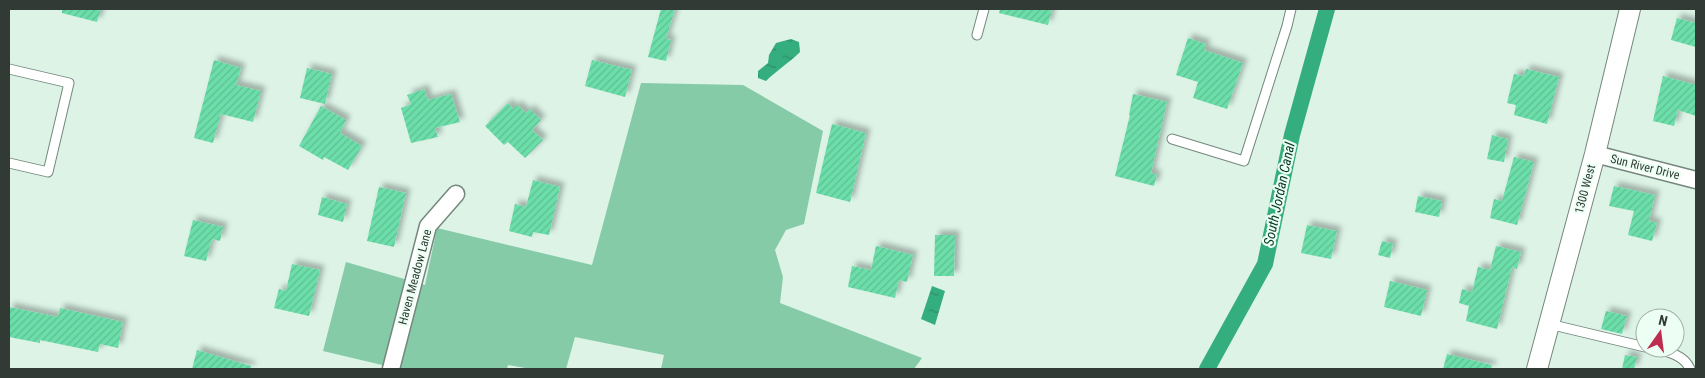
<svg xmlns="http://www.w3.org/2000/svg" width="1705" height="378" font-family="'Roboto Condensed',sans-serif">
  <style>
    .grass { fill: #85cba8 }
    .water { fill: url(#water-ripples) }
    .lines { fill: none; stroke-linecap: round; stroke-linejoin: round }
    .canal { stroke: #35ae7d; stroke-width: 16 }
    .building { fill: url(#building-hatch); filter: url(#shadow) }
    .service-casing { stroke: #74887d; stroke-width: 11 }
    .minor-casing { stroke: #74887d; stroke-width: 19 }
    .tertiary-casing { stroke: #74887d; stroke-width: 22 }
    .service { stroke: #fff; stroke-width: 9 }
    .minor { stroke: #fff; stroke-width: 16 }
    .tertiary { stroke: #fff; stroke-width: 20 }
    .labels { text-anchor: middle; stroke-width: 4.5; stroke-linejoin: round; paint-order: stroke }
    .street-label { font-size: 12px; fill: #313a35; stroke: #edfff5 }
    .water-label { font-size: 14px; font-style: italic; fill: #043825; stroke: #edfff5 }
  </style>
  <defs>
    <pattern id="water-ripples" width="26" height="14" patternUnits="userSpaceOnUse" patternTransform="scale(1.25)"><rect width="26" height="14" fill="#35ae7d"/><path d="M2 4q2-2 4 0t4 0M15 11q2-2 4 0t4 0" fill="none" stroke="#2d8f67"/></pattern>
    <pattern id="building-hatch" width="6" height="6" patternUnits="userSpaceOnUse" patternTransform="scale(1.25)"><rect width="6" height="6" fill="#6cdeaa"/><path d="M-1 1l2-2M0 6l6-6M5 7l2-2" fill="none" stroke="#5ebf93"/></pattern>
    <filter id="shadow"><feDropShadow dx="4.5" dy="-4.5" stdDeviation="2.5" flood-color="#0004"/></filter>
  </defs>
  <rect width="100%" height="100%" fill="#dcf3e6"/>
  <path class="grass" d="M641,83l102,2 80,46 -19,93 -18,6 -11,20 8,27 -3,26 142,55 -8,11h-253l3,-14 -89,-18 -9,32h-35l-23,-4 -1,4h-108l-76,-18 23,-89 79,23 12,-57 155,37z"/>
  <path class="water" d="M791,39l8,3 1,10c-11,11 -23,18 -34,29l-8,-3v-7l10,-8 1,-8 7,-12z
    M932,286l13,5 -10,34 -14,-6z"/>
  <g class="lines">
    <path class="canal" d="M1207,369l58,-105 27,-129 35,-126"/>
  </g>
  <path class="building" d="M62,9h39l-4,13 -35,-9z
    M661,9h14l-9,30 5,1 -5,21 -18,-4z
    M1000,9h52l-4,16 -49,-12z
    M1677,18l19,5v24l-25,-7z
    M1188,38l18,6 -2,6 39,13 -16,46 -34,-11 5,-16 -22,-7z
    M214,60l27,8 -5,17 25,6 -8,31 -32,-8 -8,29 -19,-5z
    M592,60l40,10 -7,27 -40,-11z
    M307,68l25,6 -7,30 -25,-6z
    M1526,69l33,8 -12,47 -33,-9 2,-10 -9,-2 7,-29 10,2z
    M1663,76l33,9v31l-18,-6 -4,16 -21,-5z
    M424,89l4,11 23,-6 9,28 -25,6 3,9 -27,6 -10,-35 10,-4 -4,-9z
    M1133,94l34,8 -16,71 6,2 -3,11 -39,-10 15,-61h-1z
    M508,103l5,6 4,-4 9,8 4,-4 11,11 -9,10 11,10 -18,18 -17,-16 -4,3 -19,-19z
    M321,106l25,14 -6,13 22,13 -14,24 -24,-13 -1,3 -24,-14z
    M832,124l34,9 -16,69 -34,-9z
    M1492,135l16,4 -4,23 -17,-3z
    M1514,157l20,5 -17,63 -27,-7 4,-19 8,2z
    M533,180l27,7 -11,48 -16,-3 -1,5 -23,-6 6,-27 11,3z
    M1614,186l41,9 -6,26 8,2 -5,18 -24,-6 6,-24 -25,-5z
    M379,187l27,6 -12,54 -27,-6z
    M1418,196l24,5 -3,16 -24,-5z
    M322,197l25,7 -4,18 -25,-7z
    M193,220l30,7 -3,14 -8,-2 -6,22 -22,-5z
    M1307,225l30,6 -6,28 -30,-6z
    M935,235h20l-1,41h-20z
    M1382,241l11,3 -3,14 -12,-3z
    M876,246l37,9 -6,27 -8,-2 -4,18 -47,-11 4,-21 19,4z
    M1496,246l25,6 -4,17 -5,-2 -15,62 -31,-8 3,-15 -10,-3 3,-14 10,3 6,-25 12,3z
    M292,264l28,6 -11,46 -35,-8 5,-19 7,2z
    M1390,281l37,9 -6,26 -37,-9z
    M9,307l49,10 2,-9 63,14 -5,26 -18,-4 -2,8 -58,-12v3l-31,-6z
    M1606,311l21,5 -5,18 -21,-5z
    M197,350l54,16v3h-59z
    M1447,354l45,11 -1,4h-48z
    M1625,355l12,2 -3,12h-12z"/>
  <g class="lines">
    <defs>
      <path id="service" d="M977,35l7,-26
        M9,69l60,14 -21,89 -39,-9
        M1172,139l72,22 43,-135 4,-17
        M1549,324l96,23
        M1651,348c14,3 33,6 39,21"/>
      <path id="minor" d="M1595,154l101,26
        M391,369l37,-143 28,-32"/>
      <path id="tertiary" d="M1537,369l58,-215 35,-145"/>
    </defs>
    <use href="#service" class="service-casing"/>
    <use href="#minor" class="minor-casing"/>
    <use href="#tertiary" class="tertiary-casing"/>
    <use href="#service" class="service"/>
    <use href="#minor" class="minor"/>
    <use href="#tertiary" class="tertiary"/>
  </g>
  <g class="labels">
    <g class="street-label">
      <text transform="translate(1645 167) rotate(14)" y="4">Sun River Drive</text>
      <text transform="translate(1585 189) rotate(-75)" y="4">1300 West</text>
      <text transform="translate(415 277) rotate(-75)" y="4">Haven Meadow Lane</text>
    </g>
    <g class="water-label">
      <text transform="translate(1279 194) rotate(-78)" y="5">South Jordan Canal</text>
    </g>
  </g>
  <rect width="1705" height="378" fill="none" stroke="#313a35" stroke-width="20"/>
  <g transform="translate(1660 333) rotate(14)"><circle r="24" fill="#edfff5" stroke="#a2b0a8"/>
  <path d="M0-4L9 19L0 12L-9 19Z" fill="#bd2d50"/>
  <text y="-8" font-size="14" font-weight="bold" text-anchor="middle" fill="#313a35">N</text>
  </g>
</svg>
